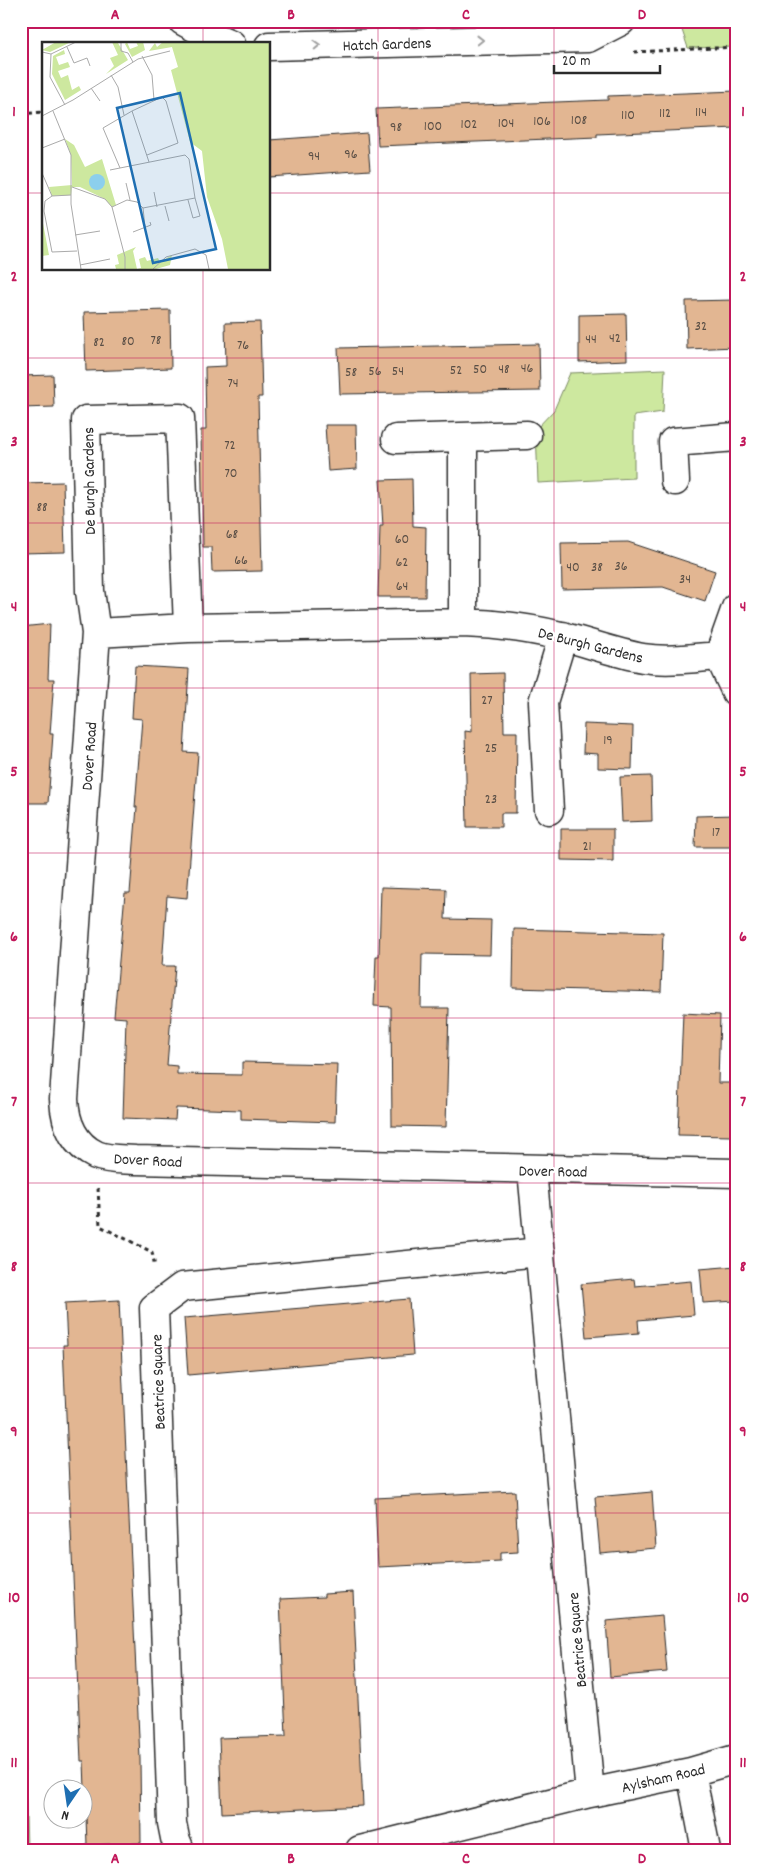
<svg xmlns="http://www.w3.org/2000/svg" width="757" height="1871" font-family="Dekko,sans-serif">
  <style>
    .green { fill: #cde89f; stroke: #7c8a65 }
    .building { fill: #e2b692; stroke: #2b2b2b }
    .lines { fill: none; stroke-linecap: round; stroke-linejoin: round }
    .minor-casing { stroke: #2b2b2b; stroke-width: 31 }
    .path { stroke: #2b2b2b; stroke-width: 3; stroke-dasharray: 4 4; stroke-linecap: butt }
    .minor { stroke: #fff; stroke-width: 28 }
    .oneway { stroke: #a0a0a0 }
    .grid { fill: none; stroke: #c2185b; stroke-width: 1; stroke-opacity: 0.55 }
    .labels { text-anchor: middle; stroke-width: 4.5; stroke-linejoin: round; paint-order: stroke }
    .number-label { font-size: 14px; fill: #594e45 }
    .street-label { font-size: 16px; fill: #2b2b2b; stroke: #fff }
    .inset-road { fill: none; stroke: #aaa; stroke-width: 1 }
    .view { fill: #1f6fb2; fill-opacity: 0.15; stroke: #1f6fb2; stroke-width: 2.5 }
    .inset-edge { fill: none; stroke: #2b2b2b; stroke-width: 2.5 }
    .neatline { fill: none; stroke: #c2185b; stroke-width: 2 }
    .grid-label { font-size: 16px; text-anchor: middle; font-weight: bold; fill: #c2185b }
  </style>
  <rect width="100%" height="100%" fill="#fff"/>
  <filter id="ink" filterUnits="userSpaceOnUse"><feTurbulence type="fractalNoise" baseFrequency=".02" numOctaves="2"/><feDisplacementMap in="SourceGraphic" scale="10" xChannelSelector="R" yChannelSelector="G"/><feConvolveMatrix kernelMatrix="1 2 1 2 8 2 1 2 1" color-interpolation-filters="sRGB"/></filter>
  <g filter="url(#ink)">
    <path class="green" d="M679,21h57v26l-48,1z
      M665,369l-2,43 -29,4v62l-96,5 -2,-54 18,-19 16,-37z
      M21,1628l6,222h-6z"/>
    <path class="building" d="M736,91v37l-139,6v3l-219,9 -2,-37 232,-9v-4z
      M367,133l3,37 -101,7v-37z
      M736,300v47l-49,2 -1,-48z
      M170,310l1,58 -85,3 -2,-59z
      M626,314l1,46 -48,2v-47z
      M260,322l2,75h-4l4,174 -50,1 -1,-25h-8l-2,-117h5l-1,-63 21,-1 -1,-43z
      M539,344l1,47 -200,3 -2,-46z
      M53,375l1,32 -33,1v-32z
      M325,425h31l1,44 -29,2z
      M412,479l1,47 13,1 -1,70h-47l2,-71h3l-3,-46z
      M63,482l2,70 -44,1v-70z
      M628,542l87,29 -10,30 -42,-14 -101,2 -1,-46z
      M50,624l-2,55h6l-4,55h3l-5,69h-27v-176z
      M135,666l54,3 -5,83 14,1 -11,145 -20,-2 -5,70h13l-8,99 10,1v8l65,1v-13l95,2 -2,58 -94,-3v-9l-65,-2 -1,12 -52,-2 3,-100 -12,-1 11,-124h5l7,-86h-2l7,-88 -10,-1z
      M503,673l1,59h13l-1,81h-15v14h-34l-2,-96 7,1 -1,-58z
      M584,724l49,2 -1,43 -34,-1v-14l-15,-1z
      M651,776l1,45 -30,1 -2,-45z
      M736,815v32h-41l1,-31z
      M561,829h52v32l-52,-1z
      M381,887l65,2 -1,30 46,1 -1,35 -68,-1 -1,54h28l-3,119 -54,-1 -1,-119 -17,-1 2,-50h3z
      M514,929l149,4 -2,59 -148,-4z
      M683,1013l37,2 -2,68h15l-1,53 -54,-1z
      M736,1266v35l-33,2 -3,-34z
      M634,1279l1,7 56,-5 3,34 -56,5 1,13 -53,4 -5,-53z
      M409,1299l4,56 -225,20 -4,-57z
      M119,1300l21,459 1,84 -54,2 -3,-84h-3l-18,-416h4l-2,-42z
      M515,1491l3,61 -18,1v8l-122,6 -3,-69z
      M652,1492l4,56 -56,5 -5,-56z
      M353,1592l10,214 -141,7 -3,-75 67,-2 -6,-137 44,-2v-3z
      M662,1616l5,56 -57,5 -4,-56z"/>
    <g class="lines">
      <defs>
        <path id="minor" d="M183,21l20,11 28,12
          M269,46l319,-8 33,-17
          M463,437v186
          M396,439l131,-4
          M675,481l-2,-39 63,-5
          M188,628l-8,-210 -94,2 4,171 6,42 92,-5 275,-5c35,1 65,5 98,13 28,7 54,17 82,22 24,4 51,0 76,-2l17,36
          M96,633l-32,466c1,23 9,45 32,56 12,5 27,4 39,5l601,13
          M719,656l17,-48
          M549,810l-6,-108 20,-66
          M691,1772l15,78
          M590,1793l101,-21 45,-13
          M180,1850l-5,-12 -3,-15 -18,-515 28,-21 358,-35
          M360,1850l230,-57 -58,-623"/>
      </defs>
      <use href="#minor" class="minor-casing"/>
      <path class="path" d="M634,52l102,-5
        M21,114l23,-2
        M98,1188l2,38 52,26 3,15"/>
      <use href="#minor" class="minor"/>
    </g>
    <defs><path id="oneway-chevron" d="M-2-3.5L2.5 0L-2 3.5" fill="none" stroke-width="1.6" stroke-linecap="round" stroke-linejoin="round" transform="scale(1.25)"/></defs>
    <g class="oneway">
      <use href="#oneway-chevron" transform="translate(480 40) rotate(-1)"/>
      <use href="#oneway-chevron" transform="translate(317 45) rotate(-2)"/>
    </g>
  </g>
  <path class="grid" d="M203,21v23M378,21v1829M554,21v1829M21,193h23M269,193h467M203,269v1581M21,358h715M21,523h715M21,688h715M21,853h715M21,1018h715M21,1183h715M21,1348h715M21,1513h715M21,1678h715"/>
  <g class="labels">
    <g class="number-label">
      <text x="701" y="116">114</text>
      <text x="665" y="117">112</text>
      <text x="628" y="119">110</text>
      <text x="579" y="124">108</text>
      <text x="542" y="125">106</text>
      <text x="506" y="127">104</text>
      <text x="469" y="128">102</text>
      <text x="433" y="130">100</text>
      <text x="396" y="131">98</text>
      <text x="351" y="158">96</text>
      <text x="314" y="160">94</text>
      <text x="701" y="330">32</text>
      <text x="615" y="342">42</text>
      <text x="591" y="343">44</text>
      <text x="156" y="344">78</text>
      <text x="128" y="345">80</text>
      <text x="99" y="346">82</text>
      <text x="243" y="349">76</text>
      <text x="527" y="372">46</text>
      <text x="480" y="373">50</text>
      <text x="504" y="373">48</text>
      <text x="456" y="374">52</text>
      <text x="375" y="375">56</text>
      <text x="398" y="375">54</text>
      <text x="351" y="376">58</text>
      <text x="233" y="387">74</text>
      <text x="230" y="449">72</text>
      <text x="231" y="477">70</text>
      <text x="42" y="511">88</text>
      <text x="232" y="538">68</text>
      <text x="402" y="543">60</text>
      <text x="241" y="564">66</text>
      <text x="402" y="566">62</text>
      <text x="621" y="570">36</text>
      <text x="573" y="571">40</text>
      <text x="597" y="571">38</text>
      <text x="685" y="583">34</text>
      <text x="402" y="590">64</text>
      <text x="487" y="704">27</text>
      <text x="608" y="744">19</text>
      <text x="491" y="752">25</text>
      <text x="491" y="803">23</text>
      <text x="716" y="836">17</text>
      <text x="587" y="850">21</text>
    </g>
    <g class="street-label">
      <text transform="translate(387 43) rotate(-2)" y="6">Hatch Gardens</text>
      <text transform="translate(88 481) rotate(-91)" y="6">De Burgh Gardens</text>
      <text transform="translate(591 644) rotate(14)" y="6">De Burgh Gardens</text>
      <text transform="translate(88 756) rotate(-86)" y="6">Dover Road</text>
      <text transform="translate(148 1159) rotate(3)" y="6">Dover Road</text>
      <text transform="translate(553 1170) rotate(1)" y="6">Dover Road</text>
      <text transform="translate(157 1382) rotate(-92)" y="6">Beatrice Square</text>
      <text transform="translate(576 1640) rotate(-95)" y="6">Beatrice Square</text>
      <text transform="translate(663 1777) rotate(-13)" y="6">Aylsham Road</text>
    </g>
  </g>
  <g transform="translate(42 42)">
    <rect width="228" height="228" fill="#fff"/>
    <path d="M14,0h15l-21,10 -8,-2zM70,0l6,1 10,17 -22,14 8,-8 -4,-8 8,-3zM85,0l3,7 8,-3 -2,-4h7l2,8 -13,7 -7,-13zM121,0h106v227h-41l-6,-30 -15,-42 -5,-46 -12,-9 -19,-72 7,-3 -6,-20 -23,4 6,-8 2,4zM22,8l1,4 -9,3 3,8 9,-3 2,5 -12,4 3,7 7,-3 4,15 7,-4 2,4 -16,10 -13,-26 1,-18zM23,97l9,6 11,22 17,-8 14,46 -4,2 -7,-8 -25,-12h-8l-1,8 -19,1 -3,-9 23,-2 -1,-30zM0,176l7,37 -7,1zM94,205l-3,4 4,18 4,-1 -2,-9 6,-2 2,4 11,-3 2,4 12,-7 -2,10 -14,4h-40l-1,-4 4,-1 -2,-9z" fill="#cde89f"/>
    <path d="M47 140a8 8 0 1 1 16 0a8 8 0 1 1-16 0Z" fill="#8ccfed"/>
    <path class="inset-road" d="M79,0v9l7,2 5,9M25,5l7,16 13,-5 3,8M0,10l9,2 25,-12M9,12l-1,23 15,28M100,14l10,19 2,25M69,33l7,12 6,28M49,46l9,13M11,69l18,44v49l10,65M0,74l31,-16 65,-41 32,-8M0,106l23,-9M105,113l31,-12 -12,-42 -4,-4 -30,14 17,51M78,126l-17,-40 29,-17M68,128l75,-15 4,4 6,39M0,131l10,23M84,141l4,17M30,145l33,12 7,8 13,50v12M112,150l3,15M29,153l-19,1 -7,5 -1,10 8,41 25,-1M123,164l4,15M70,165l15,-7 10,2 6,6 52,-10 5,18 -7,2 -5,-18M101,166l2,19M91,190l18,-7 -1,-3M33,193l25,-4M38,223l30,-6M111,227l13,-12 29,-8 11,6 3,14"/>
    <path class="view" d="M138,51l36,156 -63,14 -36,-155z"/>
    <rect width="228" height="228" class="inset-edge"/>
  </g>
  <rect width="757" height="1871" fill="none" stroke="#fff" stroke-width="55"/>
  <g transform="translate(68 1804) rotate(193)"><circle r="24" fill="#ffffff" stroke="#aaaaaa"/>
  <path d="M0-4L9 19L0 12L-9 19Z" fill="#1f6fb2"/>
  <text y="-8" font-size="14" font-weight="bold" text-anchor="middle" fill="#2b2b2b">N</text>
  </g>
  <path d="M554 65v8h106v-8" fill="none" stroke="#2b2b2b" stroke-width="2.5"/>
  <text x="562" y="65" font-size="15" fill="#2b2b2b" stroke="#ffffff" stroke-width="4" paint-order="stroke">20 m</text>
  <rect x="28" y="28" width="702" height="1816" class="neatline"/>
  <g class="grid-label">
    <text x="115" y="19">A</text>
    <text x="291" y="19">B</text>
    <text x="466" y="19">C</text>
    <text x="642" y="19">D</text>
    <text x="14" y="116">1</text>
    <text x="743" y="116">1</text>
    <text x="14" y="281">2</text>
    <text x="743" y="281">2</text>
    <text x="14" y="446">3</text>
    <text x="743" y="446">3</text>
    <text x="14" y="611">4</text>
    <text x="743" y="611">4</text>
    <text x="14" y="776">5</text>
    <text x="743" y="776">5</text>
    <text x="14" y="941">6</text>
    <text x="743" y="941">6</text>
    <text x="14" y="1106">7</text>
    <text x="743" y="1106">7</text>
    <text x="14" y="1271">8</text>
    <text x="743" y="1271">8</text>
    <text x="14" y="1436">9</text>
    <text x="743" y="1436">9</text>
    <text x="14" y="1602">10</text>
    <text x="743" y="1602">10</text>
    <text x="14" y="1767">11</text>
    <text x="743" y="1767">11</text>
    <text x="115" y="1863">A</text>
    <text x="291" y="1863">B</text>
    <text x="466" y="1863">C</text>
    <text x="642" y="1863">D</text>
  </g>
</svg>
